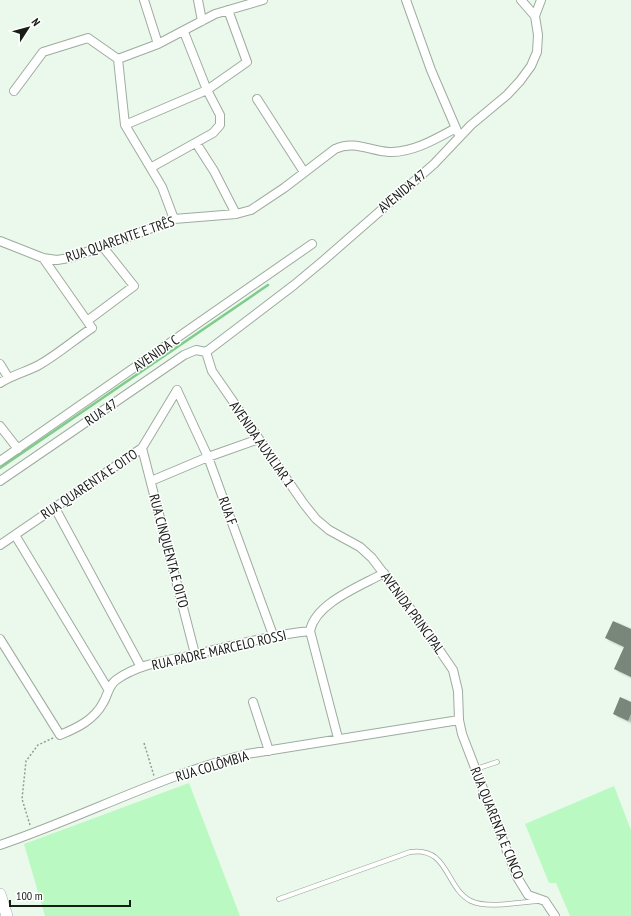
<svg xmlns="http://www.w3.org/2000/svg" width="631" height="916" font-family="'PT Sans Narrow',sans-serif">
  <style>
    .green { fill: #bbf9c2 }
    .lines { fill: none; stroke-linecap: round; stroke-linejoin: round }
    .stream { stroke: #7ecc89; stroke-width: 2.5 }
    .building { fill: #79867a; filter: url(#shadow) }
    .lane-casing { stroke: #9eab9f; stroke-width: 5.5 }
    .street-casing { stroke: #9eab9f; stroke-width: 10 }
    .secondary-casing { stroke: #9eab9f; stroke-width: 12 }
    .path { stroke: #919c92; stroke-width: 1.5; stroke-dasharray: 2 2; stroke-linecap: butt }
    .lane { stroke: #fff; stroke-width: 4 }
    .street { stroke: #fff; stroke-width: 8 }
    .secondary { stroke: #fff; stroke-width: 11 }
    .labels { text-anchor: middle; stroke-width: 3; stroke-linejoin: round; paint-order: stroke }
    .street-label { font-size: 14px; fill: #181d18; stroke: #fff }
  </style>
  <defs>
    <filter id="shadow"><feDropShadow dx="3.5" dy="2" stdDeviation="1" flood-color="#0004"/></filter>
  </defs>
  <rect width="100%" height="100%" fill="#ebf9ec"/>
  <path class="green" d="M189,783l51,133h-195l-21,-72z
    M614,786l17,44v86h-61l-14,-33h-7l-24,-59z"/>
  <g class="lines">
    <path class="stream" d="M0,468l268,-183"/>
  </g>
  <path class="building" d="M613,621l18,8v48l-17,-8 10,-22 -19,-9z
    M620,697l11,5v12l-3,7 -15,-7z"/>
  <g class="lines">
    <defs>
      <path id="lane" d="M476,769l21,-7
        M279,899l131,-47c39,-6 35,36 61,49 16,8 49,1 67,0"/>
      <path id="street" d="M144,0l14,44
        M198,0l4,21
        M406,0l25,70 27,63
        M535,16l6,-16
        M118,59l7,66 37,62 12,32
        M14,91l29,-39 45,-14 30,21 40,-15 57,-30 48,-14
        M257,99l47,73
        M125,125l82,-35 40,-28 -19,-52
        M196,143l18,28 22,43
        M152,167l61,-34 7,-8v-10l-13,-25 -23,-58
        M0,241l43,17 14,2 12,-2 55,-19 50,-20 62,-5 15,-4 33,-22 51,-39c19,-9 35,2 54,3 23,1 47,-13 67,-24
        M87,321l47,-35 -31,-39
        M206,352l6,19 92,133 12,15 13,11 31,17 12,11 46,61 35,51 5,21 1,29 3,14 55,143 11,18 17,6 10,15
        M206,352l88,-67 30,-25 110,-96 37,-39 36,-30 13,-14 11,-15 6,-14 1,-17 -3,-19 -14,-16
        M0,364l8,13
        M0,383c12,-8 26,-11 39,-18 18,-10 35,-25 53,-37l-49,-70
        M177,390l31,67 65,178
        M0,426l18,23
        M142,448l53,206
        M0,461l312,-217
        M0,481l184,-126 12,-5 10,2
        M151,481l57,-24 51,-18
        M55,508l86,159
        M15,535l93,154
        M0,545l142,-97 35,-58
        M310,631l28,107
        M0,639l60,96c17,-7 34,-15 43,-32 5,-8 5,-17 13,-23 23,-17 55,-20 81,-26 38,-9 75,-19 113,-23 5,-28 51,-45 74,-58
        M253,702l16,49
        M0,845c83,-28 162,-70 247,-91l212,-34"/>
      <path id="secondary" d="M0,894l7,22"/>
    </defs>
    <use href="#lane" class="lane-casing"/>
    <use href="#street" class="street-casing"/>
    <use href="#secondary" class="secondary-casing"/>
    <path class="path" d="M144,743l10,33
      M30,825l-8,-26 4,-38 12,-16 15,-7"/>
    <use href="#lane" class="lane"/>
    <use href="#street" class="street"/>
    <use href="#secondary" class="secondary"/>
  </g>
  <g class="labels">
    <g class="street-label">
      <text transform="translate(402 191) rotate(-40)" y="5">AVENIDA 47</text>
      <text transform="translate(120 239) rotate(-19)" y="5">RUA QUARENTE E TRÊS</text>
      <text transform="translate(156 353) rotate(-35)" y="5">AVENIDA C</text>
      <text transform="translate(101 412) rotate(-34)" y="5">RUA 47</text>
      <text transform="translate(262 444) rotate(55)" y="5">AVENIDA AUXILIAR 1</text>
      <text transform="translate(89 484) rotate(-34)" y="5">RUA QUARENTA E OITO</text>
      <text transform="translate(228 511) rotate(70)" y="5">RUA F</text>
      <text transform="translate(169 551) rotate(75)" y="5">RUA CINQUENTA E OITO</text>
      <text transform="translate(413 613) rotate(54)" y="5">AVENIDA PRINCIPAL</text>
      <text transform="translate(219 650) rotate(-13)" y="5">RUA PADRE MARCELO ROSSI</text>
      <text transform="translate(212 766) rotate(-17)" y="5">RUA COLÔMBIA</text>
      <text transform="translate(497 823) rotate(68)" y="5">RUA QUARENTA E CINCO</text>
    </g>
  </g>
  <g transform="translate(28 28) rotate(54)" stroke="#ffffff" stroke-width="3" paint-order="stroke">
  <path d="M0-3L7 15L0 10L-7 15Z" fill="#181d18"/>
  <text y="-6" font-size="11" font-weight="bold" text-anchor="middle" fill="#181d18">N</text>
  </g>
  <path d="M10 900v6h120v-6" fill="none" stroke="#181d18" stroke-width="2"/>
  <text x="16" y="900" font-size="12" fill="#181d18" stroke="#ffffff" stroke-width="3" paint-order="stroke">100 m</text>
</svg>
